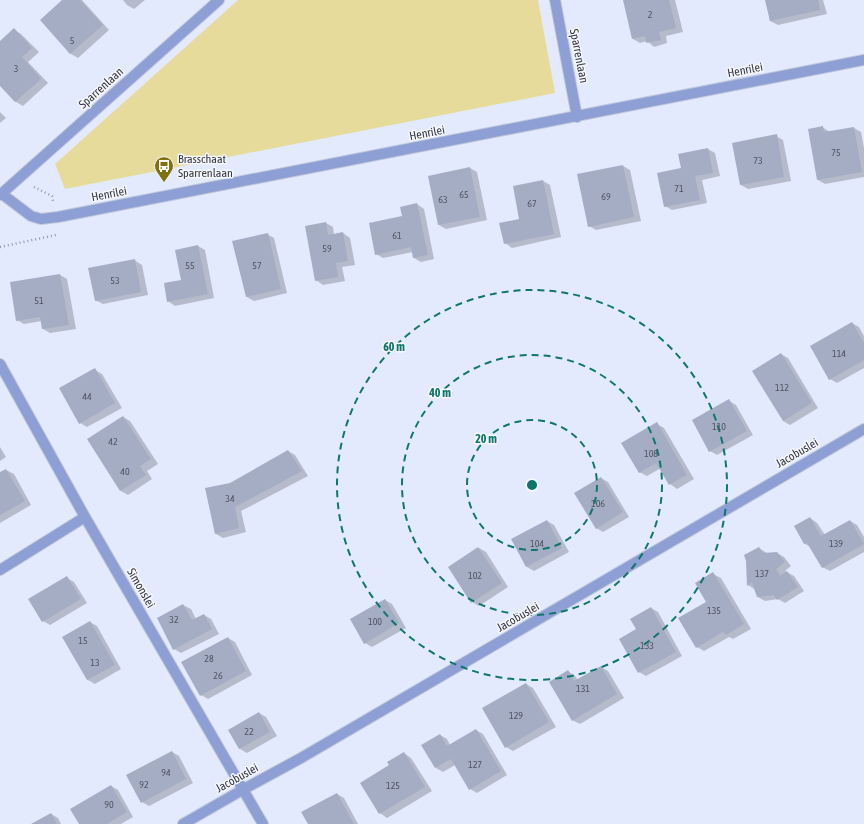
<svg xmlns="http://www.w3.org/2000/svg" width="864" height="824" font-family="'Asap Condensed',sans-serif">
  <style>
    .green { fill: #e6db9b }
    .shadow { fill: #0003 }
    .building { fill: #a5adc5 }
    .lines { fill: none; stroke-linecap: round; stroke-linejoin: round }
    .street-casing { stroke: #c0c7d9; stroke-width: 12 }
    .path { stroke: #959aaa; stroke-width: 2.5; stroke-dasharray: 1 3; stroke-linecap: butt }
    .street { stroke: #8d9fd4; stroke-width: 10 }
    .ring { fill: none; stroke: #0f766e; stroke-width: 2; stroke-dasharray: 7 5 }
    .labels { text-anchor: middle; stroke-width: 3; stroke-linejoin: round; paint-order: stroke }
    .number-label { font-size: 10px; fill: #515664 }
    .street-label { font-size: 12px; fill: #353943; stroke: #f6f7fd }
    .poi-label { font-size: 12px; fill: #353943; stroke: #f6f7fd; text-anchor: start }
    .centre { fill: #0f766e; stroke: #f6f7fd; stroke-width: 2 }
    .ring-label { font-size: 12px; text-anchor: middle; font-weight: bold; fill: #0f766e; stroke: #f6f7fd; stroke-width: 3; stroke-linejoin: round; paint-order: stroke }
  </style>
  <rect width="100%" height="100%" fill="#e3eafe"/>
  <path class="green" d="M238,0h300l17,93 -490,96 -10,-25z"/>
  <path class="shadow" d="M64,0h18l27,30 -31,28 -7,-4 -30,-34z
    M123,0h22l-11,9 -7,-4z
    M624,0h51l8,32 -17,4 1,7 -13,4 -7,-6 -7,2 -7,-4z
    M766,0h57l4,14 -49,11 -8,-4z
    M14,30l7,4 18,18 -11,10 20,21 -25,23 -7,-4 -16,-18v-41z
    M0,112l6,6 -6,5z
    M822,127l8,5 24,-4 7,4 3,16v29l-39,7 -7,-4z
    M776,136l7,4 8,41 -43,8 -7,-4z
    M708,149l7,4 5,23 -18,4 5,23 -35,7 -7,-4 17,-37z
    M623,166l7,4 11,51 -45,9 -7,-4 -11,-51z
    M470,168l7,4 10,48 -41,9 -7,-4z
    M543,181l7,4 11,52 -49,11 -7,-5 16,-23z
    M417,204l7,5 10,50 -13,3 -7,-4 -1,-6 -30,6 -7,-4 28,-37z
    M326,223l7,4 1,8 9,-2 7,5 5,27 -13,2 3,14 -22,4 -7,-5z
    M267,234l7,4 13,55 -33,8 -7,-4z
    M198,246l7,4 9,48 -39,8 -7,-5 14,-21z
    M134,260l8,5 6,30 -45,9 -8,-4z
    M60,275l7,4 9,50 -26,4 -7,-4 -1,-8 -18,3 -7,-4 -6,-37z
    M852,323l7,4 5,9v32l-27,15 -7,-4z
    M781,354l7,4 30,50 -28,17 -7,-4z
    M95,370l7,4 20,34 -35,19 -7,-4z
    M729,401l7,4 17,30 -36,20 -7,-4z
    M123,417l7,4 28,43 -11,7 5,8 -24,16 -7,-4 -33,-51z
    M657,424l7,4 30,51 -17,10 -7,-5 -9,-16 -14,8 -8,-4z
    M0,447l6,10 -6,4z
    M288,451l7,4 13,21 -67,35 5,21 -23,6 -7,-4 -10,-45 24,-5z
    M6,470l8,4 17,31 -31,18v-49z
    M601,478l7,4 21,35 -26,15 -7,-4z
    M810,518l7,5 8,12 25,-14 7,4 7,12v15l-34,19 -8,-4 -11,-20 -6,-3z
    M547,521l7,4 15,27 -35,19 -7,-4 -15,-27z
    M479,548l7,4 22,35 -29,19 -7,-4z
    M759,548l8,5h10l7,4 7,9 -6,5 9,5 10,15 -19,12 -7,-4 -13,2 -7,-4 -4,-8 -6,-4z
    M713,574l8,4 30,51 -18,10 -4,-2 -25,14 -7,-4z
    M67,578l7,4 13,21 -37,22 -7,-4z
    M385,600l7,4 14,24 -34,19 -7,-4z
    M183,605l8,4 5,10 8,-4 7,4 8,15 -38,19 -7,-4z
    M651,608l7,4 24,44 -36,20 -7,-4 -1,-43z
    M90,622l7,4 24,43 -26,15 -7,-4 -24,-43z
    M228,638l7,4 17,33 -44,24 -7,-4z
    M601,667l7,4 16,27 -44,26 -8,-4 -4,-49 7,5 3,4z
    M526,684l7,4 23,39 -43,24 -7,-4z
    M259,713l7,4 11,19 -30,17 -7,-4 -10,-19z
    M476,730l7,4 24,41 -30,18 -7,-4 -15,-24 -12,7 -7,-4 4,-33 7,4 3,6z
    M172,752l7,4 14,27 -44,23 -7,-4z
    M404,753l7,5 21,33 -45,27 -7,-5z
    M111,786l7,4 15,27 -12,7h-40z
    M337,794l7,4 14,26h-49z
    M51,814l7,4 3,6h-28z"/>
  <path class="building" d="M62,0h18l23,25 -33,29 -30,-34z
    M623,0h46l7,28 -17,4 2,8 -15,3 -1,-7 -13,3z
    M765,0h53l2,10 -50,11z
    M14,28l18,20 -10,9 19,22 -26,23 -15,-16v-45z
    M823,126l1,6 30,-5 8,45 -45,8 -9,-51z
    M777,134l7,43 -44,8 -8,-42z
    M708,148l5,25 -18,3 5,24 -36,7 -7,-34 24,-5 -3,-14z
    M623,165l11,52 -46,10 -11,-53z
    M470,167l10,50 -42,8 -10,-49z
    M543,180l11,54 -50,10 -5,-21 20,-4 -6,-33z
    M417,203l11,52 -15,3 -2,-11 -36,8 -6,-32 33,-7 -2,-9z
    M326,222l2,13 15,-3 5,29 -12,2 2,14 -23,4 -10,-55z
    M268,233l13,56 -35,8 -14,-56z
    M198,245l10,49 -41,8 -3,-19 17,-3 -6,-30z
    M135,259l6,33 -46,9 -7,-33z
    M60,274l9,51 -27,4 -2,-12 -24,4 -6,-39z
    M852,322l12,21v17l-35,20 -19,-34z
    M781,353l31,50 -29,18 -31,-50z
    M95,368l20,35 -36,21 -20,-36z
    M729,399l18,32 -38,21 -17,-32z
    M123,416l28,43 -11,7 6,9 -26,16 -33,-52z
    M657,422l30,53 -18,10 -13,-22 -17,10 -18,-30z
    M288,450l14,21 -67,36 4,21 -24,6 -10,-46 25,-5z
    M6,469l19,32 -25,14v-43z
    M601,477l22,35 -27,17 -22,-36z
    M810,517l11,19 29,-16 14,24 -42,24 -15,-25 -3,1 -10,-18z
    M547,520l15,28 -36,19 -15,-28z
    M478,547l24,36 -31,20 -23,-36z
    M759,547l4,6 14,-1 8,10 -9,7 4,7 7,-5 11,16 -21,13 -3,-5 -17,2 -5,-15 -5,4 -1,-25 -2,-6z
    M713,572l31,52 -18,11 -3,-3 -27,16 -18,-30 28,-16 -11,-19z
    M67,576l14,23 -39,23 -14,-23z
    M385,599l14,24 -35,21 -14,-25z
    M183,604l9,16 12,-6 8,15 -39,21 -16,-32z
    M651,607l25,45 -38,21 -19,-34 17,-10 -6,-10z
    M90,621l25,44 -28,15 -25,-43z
    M228,637l18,34 -46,25 -19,-34z
    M601,666l16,28 -45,27 -23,-39 19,-12 6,11z
    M526,683l23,39 -44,26 -23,-40z
    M259,712l11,20 -31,17 -11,-19z
    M476,729l25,42 -32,19 -18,-31 -16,9 -14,-23 19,-11 7,12z
    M172,751l14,28 -45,24 -15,-28z
    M404,752l21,35 -46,27 -19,-31 29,-18 -2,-3z
    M111,785l16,27 -20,12h-28l-9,-15z
    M337,793l17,31h-46l-7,-12z
    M51,813l6,11h-26z"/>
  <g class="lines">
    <defs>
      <path id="street" d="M555,0l22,117
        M2,194l29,22 10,3 17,-2 806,-157
        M0,195l219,-195
        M0,364l85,153 178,307
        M0,570l85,-53
        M183,824l61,-35 57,-31 563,-329"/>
    </defs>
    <use href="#street" class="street-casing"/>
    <path class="path" d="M34,187l18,9 1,5
      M0,247l56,-12"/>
    <use href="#street" class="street"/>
  </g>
  <g class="ring">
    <circle cx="532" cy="485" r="65"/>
    <circle cx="532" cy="485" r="130"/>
    <circle cx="532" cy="485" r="195"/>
  </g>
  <defs>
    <symbol id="bus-pin" viewBox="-11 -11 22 30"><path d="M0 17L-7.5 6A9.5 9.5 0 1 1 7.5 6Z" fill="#807010" stroke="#f6f7fd"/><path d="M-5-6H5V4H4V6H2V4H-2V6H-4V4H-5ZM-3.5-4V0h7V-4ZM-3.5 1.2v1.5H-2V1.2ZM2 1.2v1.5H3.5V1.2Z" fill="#fff"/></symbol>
  </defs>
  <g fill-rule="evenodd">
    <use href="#bus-pin" x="153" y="155" width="22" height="30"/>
  </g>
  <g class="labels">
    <g class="number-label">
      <text x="650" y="18">2</text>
      <text x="72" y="44">5</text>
      <text x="16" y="72">3</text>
      <text x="836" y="156">75</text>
      <text x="758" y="164">73</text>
      <text x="679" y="192">71</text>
      <text x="464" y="198">65</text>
      <text x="606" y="200">69</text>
      <text x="443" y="203">63</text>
      <text x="532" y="207">67</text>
      <text x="397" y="239">61</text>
      <text x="327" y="252">59</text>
      <text x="190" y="269">55</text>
      <text x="257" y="269">57</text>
      <text x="115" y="284">53</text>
      <text x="39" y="304">51</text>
      <text x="839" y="357">114</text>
      <text x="782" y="391">112</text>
      <text x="87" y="400">44</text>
      <text x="719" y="430">110</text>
      <text x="113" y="445">42</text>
      <text x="651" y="457">108</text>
      <text x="125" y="475">40</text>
      <text x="230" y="502">34</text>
      <text x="598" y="507">106</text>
      <text x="537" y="547">104</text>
      <text x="836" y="547">139</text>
      <text x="762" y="577">137</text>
      <text x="475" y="579">102</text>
      <text x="714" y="614">135</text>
      <text x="174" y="623">32</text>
      <text x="375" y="625">100</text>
      <text x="83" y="644">15</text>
      <text x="647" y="649">133</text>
      <text x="209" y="662">28</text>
      <text x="95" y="666">13</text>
      <text x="218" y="679">26</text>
      <text x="583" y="692">131</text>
      <text x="516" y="719">129</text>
      <text x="249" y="735">22</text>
      <text x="475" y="768">127</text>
      <text x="166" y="776">94</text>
      <text x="144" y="788">92</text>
      <text x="393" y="789">125</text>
      <text x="109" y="808">90</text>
    </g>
    <g class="street-label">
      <text transform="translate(579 56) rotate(79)" y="4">Sparrenlaan</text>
      <text transform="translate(745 70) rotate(-11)" y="4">Henrilei</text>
      <text transform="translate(101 88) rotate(-42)" y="4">Sparrenlaan</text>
      <text transform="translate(427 133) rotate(-11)" y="4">Henrilei</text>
      <text transform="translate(109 194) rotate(-11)" y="4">Henrilei</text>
      <text transform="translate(797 453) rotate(-30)" y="4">Jacobuslei</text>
      <text transform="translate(141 588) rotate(60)" y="4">Simonslei</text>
      <text transform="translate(518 617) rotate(-30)" y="4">Jacobuslei</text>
      <text transform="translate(237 778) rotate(-29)" y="4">Jacobuslei</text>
    </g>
    <g class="poi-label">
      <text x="178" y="163">Brasschaat<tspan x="178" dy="14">Sparrenlaan</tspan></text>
    </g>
  </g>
  <circle cx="532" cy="485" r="6" class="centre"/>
  <g class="ring-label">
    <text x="394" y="351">60 m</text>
    <text x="440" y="397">40 m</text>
    <text x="486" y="443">20 m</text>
  </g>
</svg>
